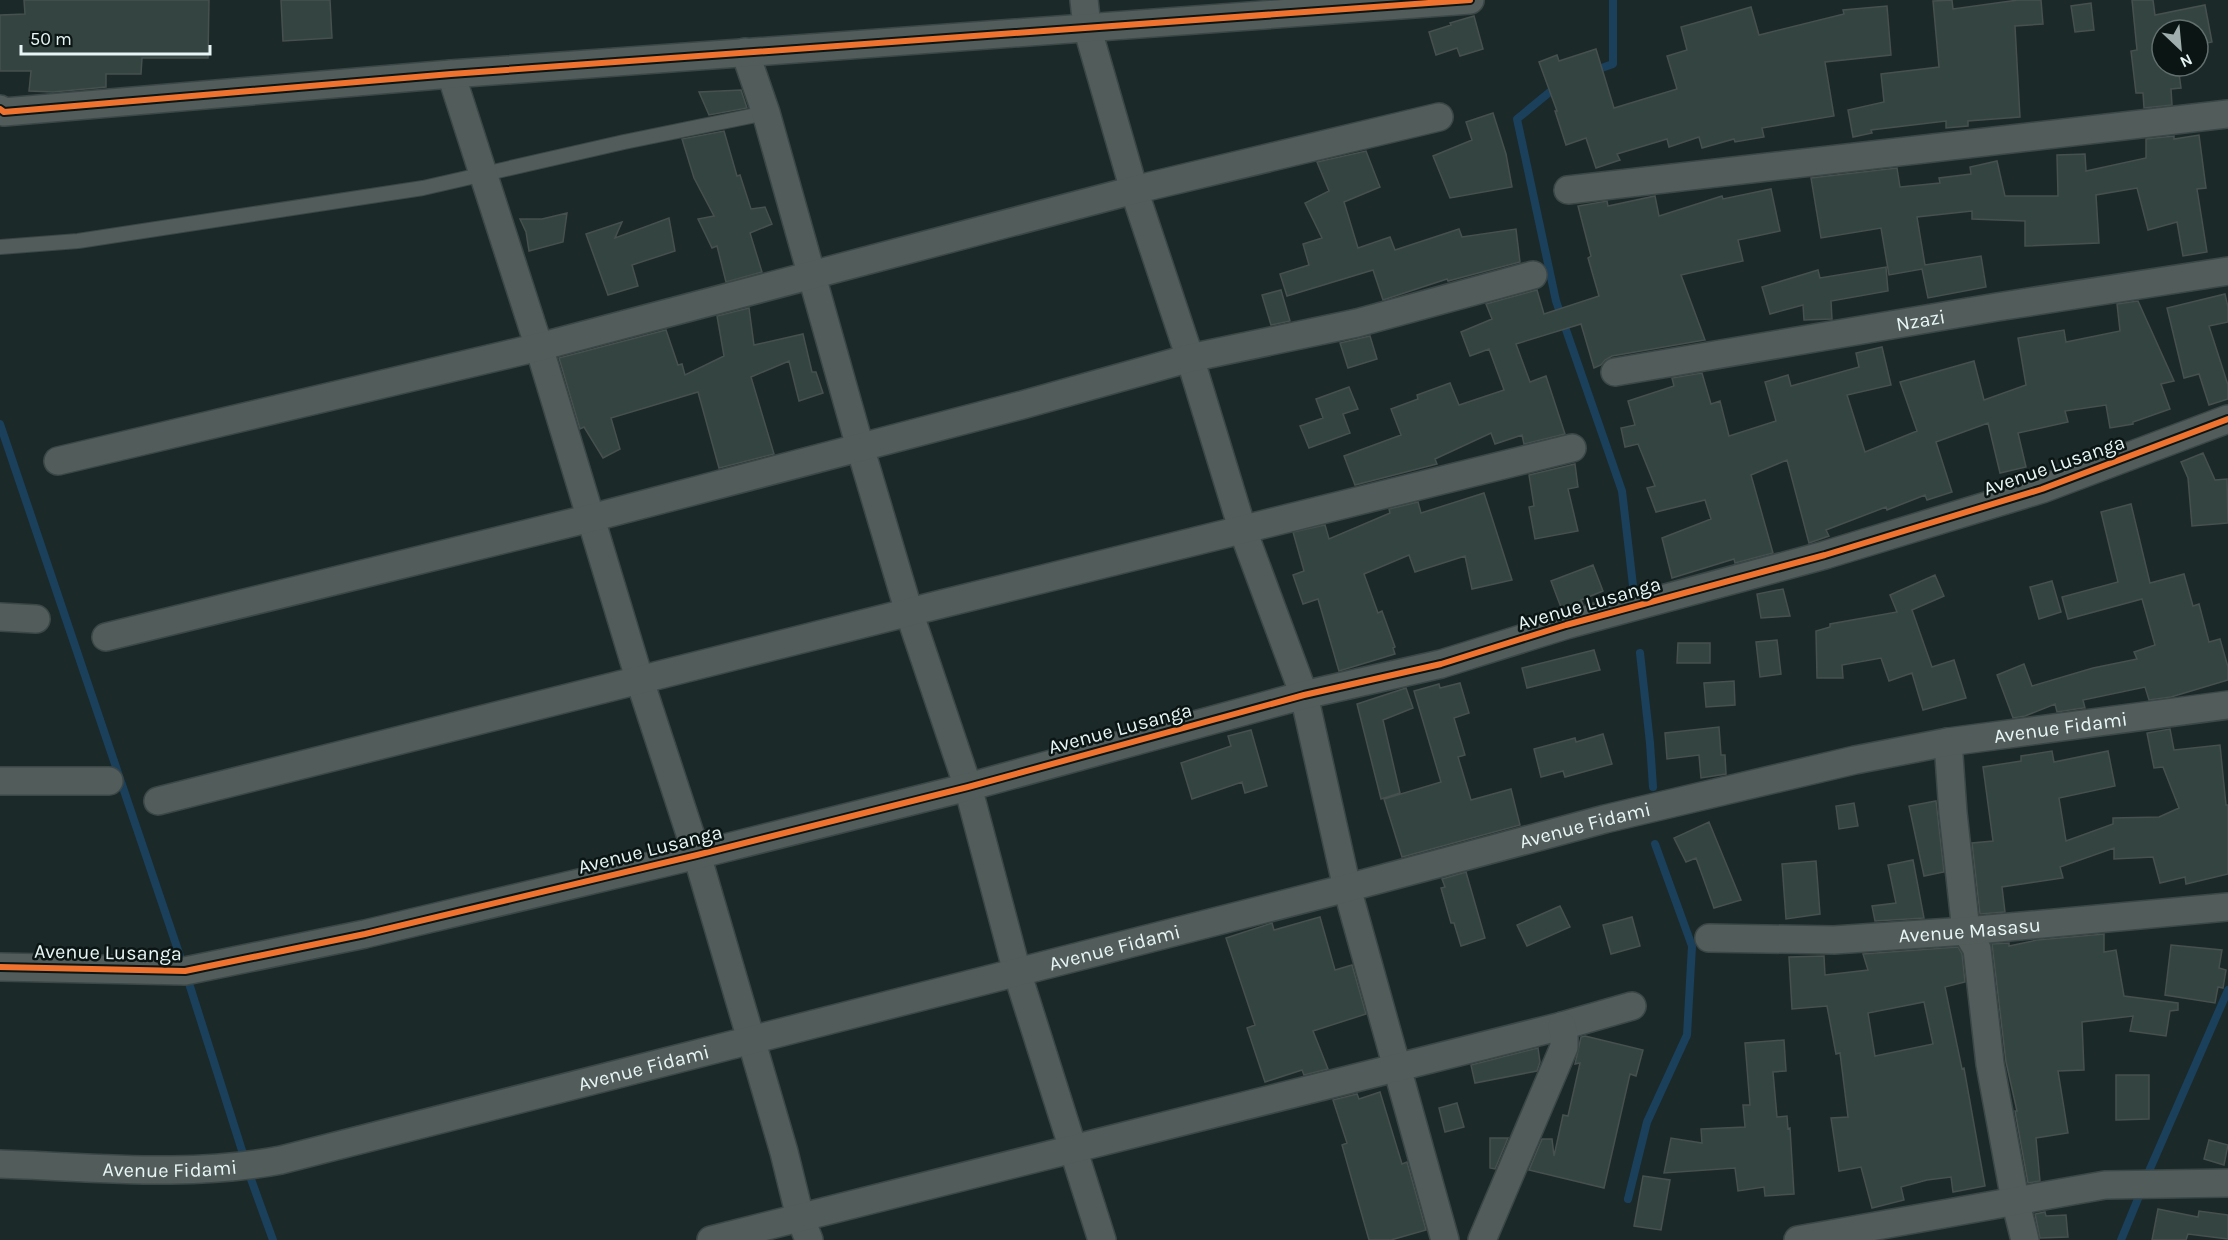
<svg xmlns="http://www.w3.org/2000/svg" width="2228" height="1240" font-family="Karla,sans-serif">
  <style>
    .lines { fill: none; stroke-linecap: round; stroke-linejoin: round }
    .stream { stroke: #1a405c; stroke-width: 8 }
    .building { fill: #344541; stroke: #46504e; stroke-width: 1.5; fill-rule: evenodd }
    .lane-casing { stroke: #3b4747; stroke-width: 16 }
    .street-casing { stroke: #3b4747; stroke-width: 30 }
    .lane { stroke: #525c5b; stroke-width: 14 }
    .street { stroke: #525c5b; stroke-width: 27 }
    .cycleway-casing { stroke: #0a1514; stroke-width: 10 }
    .cycleway { stroke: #ef722f; stroke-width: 6 }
    .labels { text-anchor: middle; stroke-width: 5; stroke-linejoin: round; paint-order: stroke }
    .street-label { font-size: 20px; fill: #e7f6f5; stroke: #0a1514 }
  </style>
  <rect width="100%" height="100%" fill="#1c2929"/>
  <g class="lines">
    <path class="stream" d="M1593,71l20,-7v-64
      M1557,86l-40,33 39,182 66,190 12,103
      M0,424l183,541
      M1640,653l10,90 3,44
      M187,977l58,183
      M248,1171l25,69
      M2146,1178l82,-188
      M1628,1199l19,-77 40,-87 5,-89 -37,-102
      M2121,1240l21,-51"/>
  </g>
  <path class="building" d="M24,0h185l-1,58h-66l-1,16h-35v13l-53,5 -24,-1 2,-20h-31v-56l25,-1z
    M281,0h49l2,38 -49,3z
    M1952,0l1,9 65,-9h23l2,24 -28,2 5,91 -52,4v5l-22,2v-7l-75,9 1,3 -19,4 -5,-27 36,-8 -3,-28 58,-7 -6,-66z
    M2132,0h21l2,15 50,-10 7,37 -14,3v-15h-36v36h16l3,22 -10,1 1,16 -28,3 -1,-15h-7l-5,-42 6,-1z
    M2091,3l3,27 -19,2 -4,-26z
    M1887,6l4,49 -66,7 9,54 -72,12 2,9 -29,5 -1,-3 -32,9 -3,-11 -30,10 -2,-8 -50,15 3,6 -24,8 -10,-30 -20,7 -11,-34h2l-18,-49 18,-7 2,6 37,-12 18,59 63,-19 -10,-33 20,-6 -6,-23 70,-20 8,28 85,-21 -1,-4z
    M1474,16l9,33 -23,7 -3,-8 -21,7 -7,-23 22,-7 -1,-2z
    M741,90l6,18 -38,7 -10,-23z
    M1493,113l13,41 6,33 -62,11 -17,-42 39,-16 -6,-18z
    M724,131l13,45 3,-1 11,34 14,-2 7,17 -22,9 12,39 -36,10 -9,-36 -5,2 -14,-29 16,-3 -20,-38 -12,-39z
    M2199,135l7,53 -9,1 10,63 -24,4 -6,-34 -29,8 -11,-42 -41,7 3,48 -74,3v-25l-53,-2v-8l-55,6 8,48 56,-9 5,31 -58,11 -6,-29 -33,6 -8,-47 -60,10 -10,-60 86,-10 3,19 40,-4 -1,-5 32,-4 -1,-7 27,-6 8,35h53l-1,-41 28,-1 1,17 60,-13v-19l28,-3v3z
    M1366,151l14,36 -36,15 14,46 32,-11 5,13 64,-21 3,8 54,-8 4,33 -72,19 -1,-2 -64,21 -10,-30 -86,26 -7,-22 29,-9 -6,-21 19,-6 -17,-35 24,-12 -12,-29z
    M1771,189l9,42 -42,9 5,21 -62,14 24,65 -93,16 -7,4 -4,5 -7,3 -13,-44 -65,20 14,38 16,-6 19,58 -41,10 -2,-9 -27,9 -4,-11 -56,26 2,5 -82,21 -11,-29 57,-21 -10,-26 27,-10 -1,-4 33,-12 9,22 45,-15 -15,-41 -19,7 -9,-24 31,-13 -6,-15 51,-14 7,24 55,-18 -11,-38 3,-2 -13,-50 29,-5 1,5 47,-10 4,20 63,-20 1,3z
    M567,213l-4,29 -34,9 -3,-19 -6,-13h22z
    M669,218l6,33 -43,14 6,21 -30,9 -22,-61 36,-12 -7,16z
    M1886,267l2,24 -57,10 1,18 -28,1 -1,-15 -33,9 -8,-27 56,-17 2,8z
    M1281,290l9,31 -19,4 -9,-30z
    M2225,294l3,13v15l-19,4 19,59v14l-19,6 -10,-31 -15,4 -17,-70z
    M2138,301l36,80 -13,3 9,25 -37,13v2l-23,4 -4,-23 -41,6 3,11 -50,11 8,34 -26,6 -12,-50 -52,19 16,50 -25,8 -2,-5 -38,15 -1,-3 -60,23 3,6 -20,7 -22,-83 -36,15 22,78 -38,10 -1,-4 -62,19 -10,-40 49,-19 -6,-19 -49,12 -9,-24 8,-2 -17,-42 -13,3 -4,-19 14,-3 -7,-24 46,-15 -2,-8 30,-5 9,31 9,-3 9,35 47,-15 -11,-39 23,-7 3,11 68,-19 -3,-14 26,-6 9,38 -44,10 18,57 52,-21 -17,-49 74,-21 10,39 42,-15 -8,-47 46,-8 2,12 54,-11 -3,-27z
    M749,308l5,37 49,-11 9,38h4l7,21 -24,8 -10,-40 -38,16 23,77 -55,14 -21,-76 -87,26 9,31 -17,9 -19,-31 -4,2 -21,-71 107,-28 12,35 4,-1 3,11 39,-19 -7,-40z
    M1370,336l7,23 -29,9 -8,-25z
    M1349,387l9,22 -15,5 7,19 -41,15 -9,-22 23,-8 -7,-19z
    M2203,453l12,27 12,-1 1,44 -36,3 -4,-48 -7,-16z
    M1575,464l3,23 -10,2 10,42 -43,8 -6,-32 5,-1 -5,-31z
    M1484,493l28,87 -40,9 -7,-33 -50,16 -6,-17 -45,19 14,39 4,-2 13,36 -2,1 2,6 -56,17 -21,-72 -15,5 -10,-29 11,-4 -11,-39 32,-7 4,14 61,-26 -1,-4 29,-7 3,11z
    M2131,504l19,79 34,-9 9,32 6,-2 10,38 11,-3 8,28v13l-57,17 -22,3 -4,-13 -62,13 2,8h-2l-26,4 -2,-8 -30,12 -12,2 -16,-43 27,-11 8,22 61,-18 44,-9 -3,-7 21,-7 -13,-46 -74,20 -6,-22 56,-15 -17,-70z
    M1593,565l10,26 -22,9 2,4 -21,6 -11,-29z
    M1935,575l9,21 -32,14 20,57 22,-7 12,38 -43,12 -11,-37 -23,8 -8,-23 -39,7 1,13h-26l-1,-47 14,-4v-3l67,-12 -7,-17z
    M2052,581l9,31 -22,7 -9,-32z
    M1783,589l7,27 -29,2 -4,-24z
    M1777,640l4,34 -21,3 -4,-35z
    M1678,643h32v20h-33z
    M1594,650l6,20 -73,18 -5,-20z
    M1734,681l1,24 -29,2 -2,-24z
    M1460,683l9,30 -15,5 11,37 -7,2 13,43 40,-11 9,36 -118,32 -18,-58 57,-17 -27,-91 25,-7 1,4z
    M1406,688l7,20 -30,12 17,73 -19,6 -24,-95z
    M1719,727l2,28h4l1,19 -25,4 -2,-23 -32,4 -2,-26z
    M2170,729l4,21 46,-5 6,60h2v69l-42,10 -1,-7 -25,6 -7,-26 -39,2v-11l-54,19 3,11 -61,9 3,25 -25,2 -8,-71 21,-2 -10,-74 38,-6v-5l31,-5 2,11 54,-11 7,35 -56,12 7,43 47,-17v-6l46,-1 20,-9 -16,-41 -9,1 -7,-35z
    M1251,730l16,56 -22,7 -3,-11 -50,17 -11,-36 50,-17 -3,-10z
    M1603,734l9,30 -47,13 -2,-6 -22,6 -7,-28 41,-11 1,4z
    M1936,801l8,71 -20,4 -15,-70z
    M1854,803l4,23 -19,3 -3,-23z
    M1709,822l32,78 -27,8 -18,-50 -10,4 -12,-24z
    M1913,860l11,58 -49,3 -3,-15 24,-3 -8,-38z
    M1816,861l4,53 -34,5 -4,-55z
    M1466,872l19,66 -24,8 -7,-23h-3l-10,-35 4,-1 -3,-8z
    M1560,906l10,21 -43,19 -10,-21z
    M1320,917l15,53 17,-5 14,49 -53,17 15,38 -24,6 -2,-5 -37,12 -18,-54 8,-3 -29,-87 46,-15 2,7z
    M1632,917l8,29 -29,8 -8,-29z
    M2104,934v18l12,-2 8,46 54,7v7l-8,1 -4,25 -36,-5 3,-15 -51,6 2,48 -26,1 10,62 -32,5 4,43 -12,2 -13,-72h2l-11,-49 -14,-118 17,-1v3l28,-6z
    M2171,945l51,5 -3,18 7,2 -3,18 -5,-1 -3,16 -50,-8z
    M1958,947l4,7 3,28 -20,5 17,82 2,-1 21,118 -32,6 -2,-15 -24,3 -26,7 3,13 -32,8 -11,-41 -22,4 -8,-53 17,-1 -8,-64 -4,1 -9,-48 -35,3 -3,-52 35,-1 1,19 43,-5 -5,-16zM1924,1002l9,42 -58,12 -7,-43z
    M1585,1036l58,14 -7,26 -6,-2 -26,114 -75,-18 13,-31h10l2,17 9,-41 5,1 12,-53 -5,1 6,-27z
    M1784,1040l2,31 -13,1 4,45 10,-1 1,13 2,-1 4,66 -29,2 -1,-9 -26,4 -3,-23 -71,5 7,-35 31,5 -1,-14 44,-2 -2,-22h7l-5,-62z
    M1538,1048l2,14 -3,9 -62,12 -4,-18z
    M2116,1075h33v44l-33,1z
    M1380,1092l22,72 5,-2 19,68 -35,10h-22l-27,-95 5,-2 -14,-43 24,-6 2,5z
    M1457,1103l7,24 -19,5 -6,-24z
    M1490,1138h18l-13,31 -5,-1z
    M2209,1140l19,5 -4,20 -20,-6z
    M1643,1176l27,4 -9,50 -27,-4z
    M2158,1209l40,8 1,-6 29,4v24l-40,-5 -2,6h-34z
    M2045,1212l1,4 20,-1 2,22 -28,1 -5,-24z"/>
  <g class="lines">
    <defs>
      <path id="lane" d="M0,247l78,-6 345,-53 201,-46 142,-29"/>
      <g id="street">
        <path d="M1084,0l3,27 47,163 56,168 52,170 62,167 43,193 98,352"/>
        <path d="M745,52l21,61 94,334 49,165 59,175 49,185 85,268"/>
        <path d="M451,74l88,273 101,334 57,174 87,297 16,65 9,23"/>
        <path d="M0,109l4,3 447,-38 1019,-74"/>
        <path d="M1568,190l660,-76"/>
        <path id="s1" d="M1615,372l382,-65 231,-36"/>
        <path d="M58,461l481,-114 595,-157 305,-73"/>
        <path d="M0,617l36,2"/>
        <path d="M106,637l485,-119 431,-113 168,-47 167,-35 176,-48"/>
        <path d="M1948,742l5,71 13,118 11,18 13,115 25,136 10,40"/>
        <path d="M0,781h109"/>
        <path d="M158,801c471,-117 942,-239 1414,-353"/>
        <path id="s2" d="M1709,938l125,2 132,-9 262,-24"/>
        <path d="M0,967l185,4 180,-37 332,-79 271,-68 336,-92 137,-31 125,-39 259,-70 217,-66 186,-70"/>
        <path id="s3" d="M0,1164c93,3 189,14 281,-4l1066,-272 258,-69 250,-59 93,-18 280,-37"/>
        <path d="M711,1240l851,-214 70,-20"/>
        <path d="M1482,1240l82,-193v-12l-2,-9"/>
        <path d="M1798,1240l307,-55 123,-2"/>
      </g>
    </defs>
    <use href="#lane" class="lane-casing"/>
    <use href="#street" class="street-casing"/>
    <use href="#lane" class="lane"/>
    <use href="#street" class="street"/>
    <defs>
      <path id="cycleway" d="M0,109l4,3 447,-38 1019,-74
        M0,967l185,4 180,-37 332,-79 271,-68 336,-92 137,-31 125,-39 259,-70 217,-66 186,-70"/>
    </defs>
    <use href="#cycleway" class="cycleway-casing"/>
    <use href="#cycleway" class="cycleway"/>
  </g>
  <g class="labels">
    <g class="street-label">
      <text dy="7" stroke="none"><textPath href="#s1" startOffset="310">Nzazi</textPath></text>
      <text transform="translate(2054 465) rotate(-19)" y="7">Avenue Lusanga</text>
      <text transform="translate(1589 603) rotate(-16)" y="7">Avenue Lusanga</text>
      <text dy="7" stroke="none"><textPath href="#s3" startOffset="2114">Avenue Fidami</textPath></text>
      <text transform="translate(1120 728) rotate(-15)" y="7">Avenue Lusanga</text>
      <text dy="7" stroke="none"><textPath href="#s3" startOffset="1628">Avenue Fidami</textPath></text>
      <text transform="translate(650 849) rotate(-14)" y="7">Avenue Lusanga</text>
      <text dy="7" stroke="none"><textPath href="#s2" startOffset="261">Avenue Masasu</textPath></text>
      <text dy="7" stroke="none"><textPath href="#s3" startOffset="1142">Avenue Fidami</textPath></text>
      <text transform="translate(108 952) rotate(1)" y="7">Avenue Lusanga</text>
      <text dy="7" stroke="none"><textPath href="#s3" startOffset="656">Avenue Fidami</textPath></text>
      <text dy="7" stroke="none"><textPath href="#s3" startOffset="170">Avenue Fidami</textPath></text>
    </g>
  </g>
  <g transform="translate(2180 48) rotate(154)"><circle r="28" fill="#0a1514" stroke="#626f6e" stroke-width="1.5"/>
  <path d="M0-4.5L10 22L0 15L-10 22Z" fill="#a0aeae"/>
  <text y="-9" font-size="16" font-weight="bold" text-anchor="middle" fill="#e7f6f5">N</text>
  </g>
  <path d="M21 45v9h189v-9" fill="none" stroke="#e7f6f5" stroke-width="3"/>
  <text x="30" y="45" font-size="18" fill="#e7f6f5" stroke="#0a1514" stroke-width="4.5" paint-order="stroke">50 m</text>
</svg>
